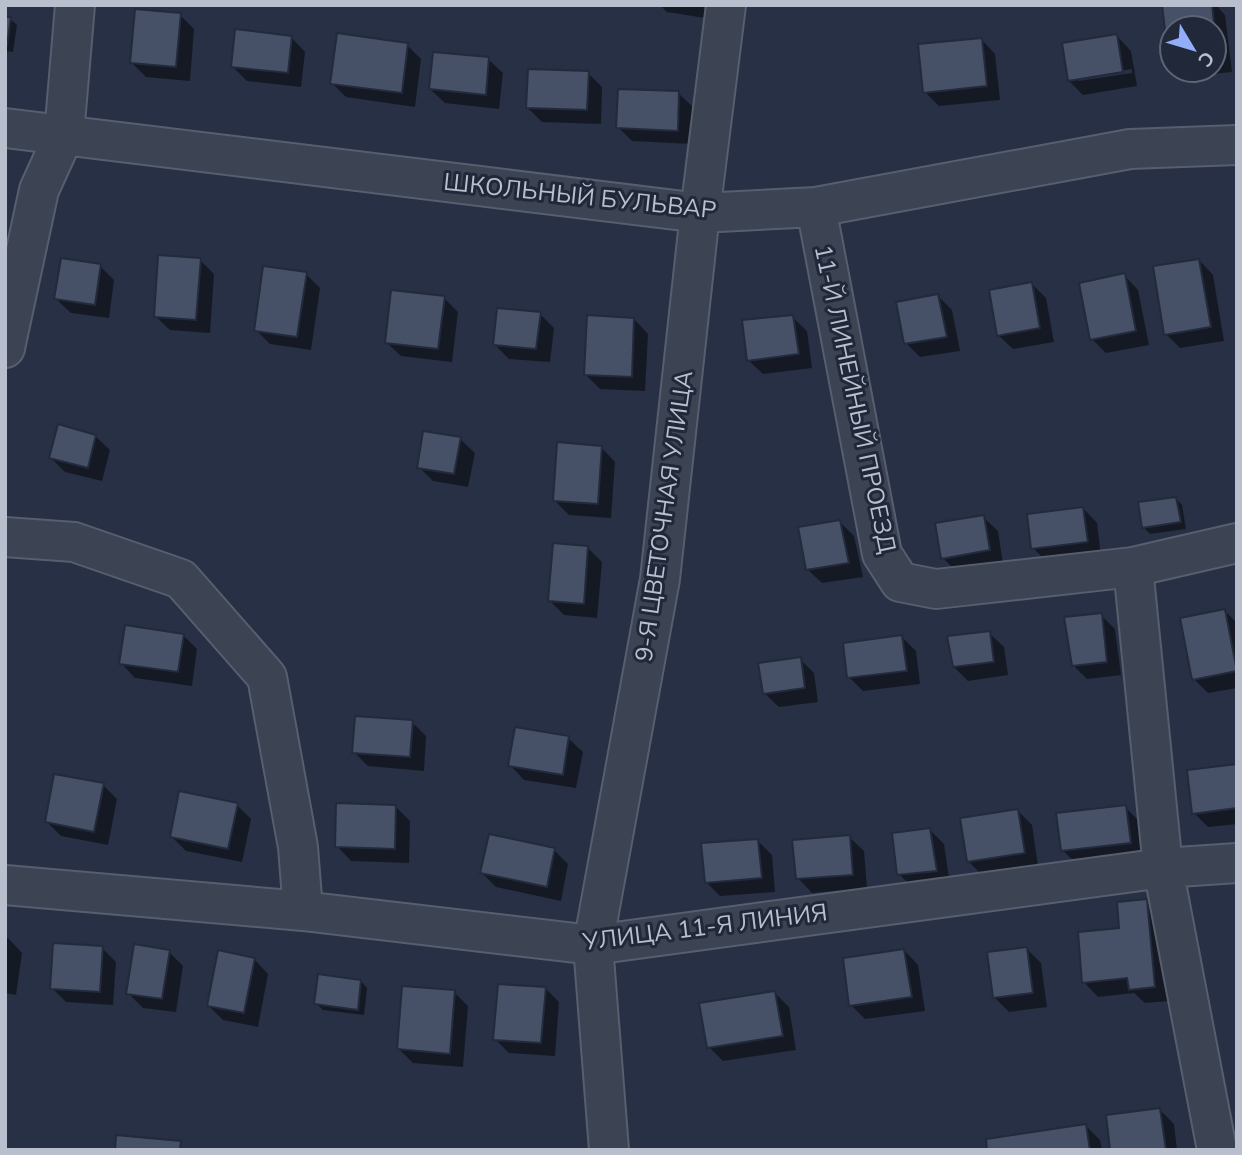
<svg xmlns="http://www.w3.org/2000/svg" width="1242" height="1155" font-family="Mulish,sans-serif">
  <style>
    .shadow { fill: #0007; fill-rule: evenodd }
    .building { fill: #465066; stroke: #222a3b; stroke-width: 2 }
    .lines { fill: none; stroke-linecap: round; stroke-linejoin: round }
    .minor-casing { stroke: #575e6e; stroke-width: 42 }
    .minor { stroke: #3c4353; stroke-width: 38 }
    .labels { text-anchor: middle; stroke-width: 6; stroke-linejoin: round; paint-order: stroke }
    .street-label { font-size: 24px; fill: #b9bfcd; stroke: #202839 }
  </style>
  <rect width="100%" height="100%" fill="#273044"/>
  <path class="shadow" d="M660,5h47l-2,13 -38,-6z
    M1170,5h46l9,10 7,57 -48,5 -7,-7h37v-42h-42v37l-2,-2z
    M180,15l14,14 -4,52 -44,-4 -14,-14z
    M5,18l5,1 7,6 -4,27 -8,-1z
    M1117,36l14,15 6,35 -54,9 -14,-14zM1132,69v4l-54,8v-3z
    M291,37l14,15 -4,35 -54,-6 -14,-14z
    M981,39l14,15 5,46 -61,6 -14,-14z
    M407,45l14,14 -6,48 -69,-10 -14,-14z
    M488,59l15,14 -4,36 -54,-6 -15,-14z
    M588,73l14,14 -1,37 -59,-2 -14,-14z
    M678,93l15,14 -2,37 -59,-3 -14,-14z
    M200,260l14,14 -4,59 -40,-3 -15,-14z
    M1199,260l14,15 11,66 -44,7 -14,-14z
    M100,266l14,14 -5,38 -38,-5 -15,-14z
    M306,274l14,14 -9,62 -41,-6 -14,-14z
    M1124,275l14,15 11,55 -43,8 -14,-14z
    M1032,284l14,14 8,44 -41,7 -15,-14z
    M938,296l14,14 8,41 -40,6 -14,-14z
    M444,298l14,14 -6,50 -51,-6 -15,-14z
    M540,314l14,14 -4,34 -41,-3 -14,-14z
    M792,317l15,14 5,37 -49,6 -15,-14z
    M634,319l14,15 -3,57 -45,-2 -14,-14z
    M95,436l15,14 -8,31 -37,-9 -14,-14z
    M460,439l15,14 -7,34 -35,-6 -14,-14z
    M601,447l14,15 -4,56 -42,-3 -14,-14z
    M1176,498l6,7 4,24 -36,5 -7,-7z
    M1083,508l14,15 4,33 -54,6 -14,-14z
    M983,517l15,14 5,33 -46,8 -14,-14z
    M840,522l14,14 9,41 -41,6 -15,-14z
    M588,548l14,14 -5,56 -33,-3 -15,-15z
    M1225,611l12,12v65l-29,5 -14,-14z
    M1101,615l14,14 6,46 -34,4 -14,-14z
    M989,633l15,14 4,28 -40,6 -14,-14z
    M183,635l14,14 -5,37 -57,-8 -14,-15z
    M902,637l14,14 4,33 -57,7 -14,-14z
    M800,659l14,14 4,29 -39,5 -15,-14z
    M412,722l14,14 -2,35 -56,-5 -14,-14z
    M568,738l15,14 -7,36 -52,-8 -14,-15z
    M1237,766v58l-29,3 -14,-14z
    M103,785l14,14 -9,46 -47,-9 -14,-14z
    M237,805l14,14 -9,43 -56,-11 -14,-14z
    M396,807l14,14 -1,42 -58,-2 -14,-15z
    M1125,807l15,15 4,35 -67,7 -15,-14z
    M1018,811l14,14 6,41 -55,10 -15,-15z
    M930,830l14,14 6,41 -37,3 -14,-14z
    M849,837l15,14 3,37 -55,5 -14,-15z
    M758,841l14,14 3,37 -55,4 -14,-14z
    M554,850l14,14 -7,37 -65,-14 -14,-14z
    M1146,901l14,14 8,86 -23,2 -11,-10 -36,4 -14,-15 37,-52z
    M5,938h3l14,15 -6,42 -11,-2z
    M102,948l14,14 -3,43 -47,-3 -14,-14z
    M1027,949l14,14 6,44 -38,5 -15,-15z
    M904,950l14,15 7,46 -60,8 -14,-14z
    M169,952l14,14 -7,46 -33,-4 -15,-15z
    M254,959l14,15 -10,53 -35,-7 -14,-14z
    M361,981l6,7 -3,27 -41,-5 -7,-7z
    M545,988l14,14 -4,54 -46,-3 -14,-14z
    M454,992l14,14 -5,61 -50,-4 -14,-14z
    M775,993l14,14 7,43 -73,11 -14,-14z
    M1160,1110l14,14 3,26h-66z
    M1086,1126l14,14 2,10h-113z"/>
  <path class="building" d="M1162,5h50l6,53h-4v-30h-42v35l-3,1z
    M135,9l46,4 -5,54 -46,-4z
    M5,17h6l-4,29h-2z
    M235,29l57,7 -4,37 -57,-6z
    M337,33l71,10 -6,50 -72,-9z
    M1117,34l6,38 -55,9 -6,-38z
    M982,38l5,48 -64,7 -5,-49z
    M433,52l56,5 -3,38 -57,-6z
    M528,69l61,2 -2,39 -61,-2z
    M618,89l61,2 -1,40 -62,-3z
    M158,255l43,3 -5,62 -42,-3z
    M61,258l40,6 -6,41 -41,-6z
    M1199,259l12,68 -47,8 -11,-69z
    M263,266l44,6 -10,65 -43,-6z
    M1125,273l11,58 -46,9 -11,-57z
    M1032,282l8,46 -43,8 -8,-46z
    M391,290l54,6 -7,53 -53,-6z
    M938,294l9,43 -43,7 -8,-42z
    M497,308l44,4 -5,37 -43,-4z
    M587,315l47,3 -2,59 -48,-2z
    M793,315l6,39 -52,7 -5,-41z
    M58,424l38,11 -8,33 -39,-10z
    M423,431l38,6 -7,37 -37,-6z
    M557,442l45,4 -4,58 -45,-3z
    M1176,497l5,25 -39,6 -4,-26z
    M1083,507l5,35 -57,7 -4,-35z
    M984,515l6,35 -49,9 -6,-36z
    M840,520l9,43 -43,7 -8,-43z
    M553,543l35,3 -4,58 -36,-3z
    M1225,609l12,62 -45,9 -12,-62z
    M1102,613l5,49 -35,4 -8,-49z
    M125,625l59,9 -6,38 -59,-8z
    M990,631l4,31 -41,5 -6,-31z
    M902,635l5,36 -60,7 -4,-35z
    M801,657l4,31 -42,6 -5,-31z
    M355,716l58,4 -3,37 -58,-4z
    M515,727l54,9 -6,39 -55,-9z
    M1237,764v44l-45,6 -5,-44z
    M54,774l50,9 -10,49 -49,-10z
    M179,791l59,12 -10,46 -58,-12z
    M336,803l60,2 -1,44 -60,-2z
    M1126,805l5,38 -70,8 -5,-38z
    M1018,809l7,44 -58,9 -7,-44z
    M930,828l7,43 -40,4 -5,-42z
    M489,834l66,14 -8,39 -67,-14z
    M850,835l3,40 -57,4 -4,-39z
    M758,839l4,39 -57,5 -4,-40z
    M1147,899l8,88 -26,3 -2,-12 -45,5 -4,-51 41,-4 -2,-26z
    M53,943l50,3 -3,46 -50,-3z
    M134,944l36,6 -8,49 -36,-5z
    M1027,947l6,46 -40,5 -6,-46z
    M904,949l8,48 -63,9 -6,-48z
    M218,950l37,8 -11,55 -37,-7z
    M318,974l43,6 -3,30 -44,-6z
    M498,984l48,3 -5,56 -48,-3z
    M402,986l53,4 -5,64 -53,-5z
    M775,991l8,45 -76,12 -8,-45z
    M1160,1108l6,42h-56l-4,-35z
    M1086,1124l4,26h-103l-1,-11z
    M116,1135l65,6 -1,9h-65z"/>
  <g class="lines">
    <defs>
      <path id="minor" d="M5,128l695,85 116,-6 314,-58 107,-4
        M816,207l66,347 18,28 36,7 197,-22 104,-24
        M5,348l34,-158 25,-55 11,-130
        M5,537l69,5 107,37 86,98 31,170 5,64
        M1133,567l30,301 54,282
        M5,885l298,26 290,34 570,-77 74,-5
        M609,1150l-16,-205 67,-366 40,-366 26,-208"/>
    </defs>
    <use href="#minor" class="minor-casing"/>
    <use href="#minor" class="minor"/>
  </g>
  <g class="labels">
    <g class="street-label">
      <text transform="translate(580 196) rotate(6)" y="8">ШКОЛЬНЫЙ БУЛЬВАР</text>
      <text transform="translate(855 399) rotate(78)" y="8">11-Й ЛИНЕЙНЫЙ ПРОЕЗД</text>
      <text transform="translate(664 516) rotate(-82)" y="8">9-Я ЦВЕТОЧНАЯ УЛИЦА</text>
      <text transform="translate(705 927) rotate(-7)" y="8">УЛИЦА 11-Я ЛИНИЯ</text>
    </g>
  </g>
  <rect width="1242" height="1155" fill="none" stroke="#b9bfcd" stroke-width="14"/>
  <g transform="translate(1193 49) rotate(128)"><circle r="33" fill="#202839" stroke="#5d6474" stroke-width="2"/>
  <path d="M0-5L12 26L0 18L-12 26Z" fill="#93aef8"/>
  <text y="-10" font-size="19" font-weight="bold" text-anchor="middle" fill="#b9bfcd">С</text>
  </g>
</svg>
